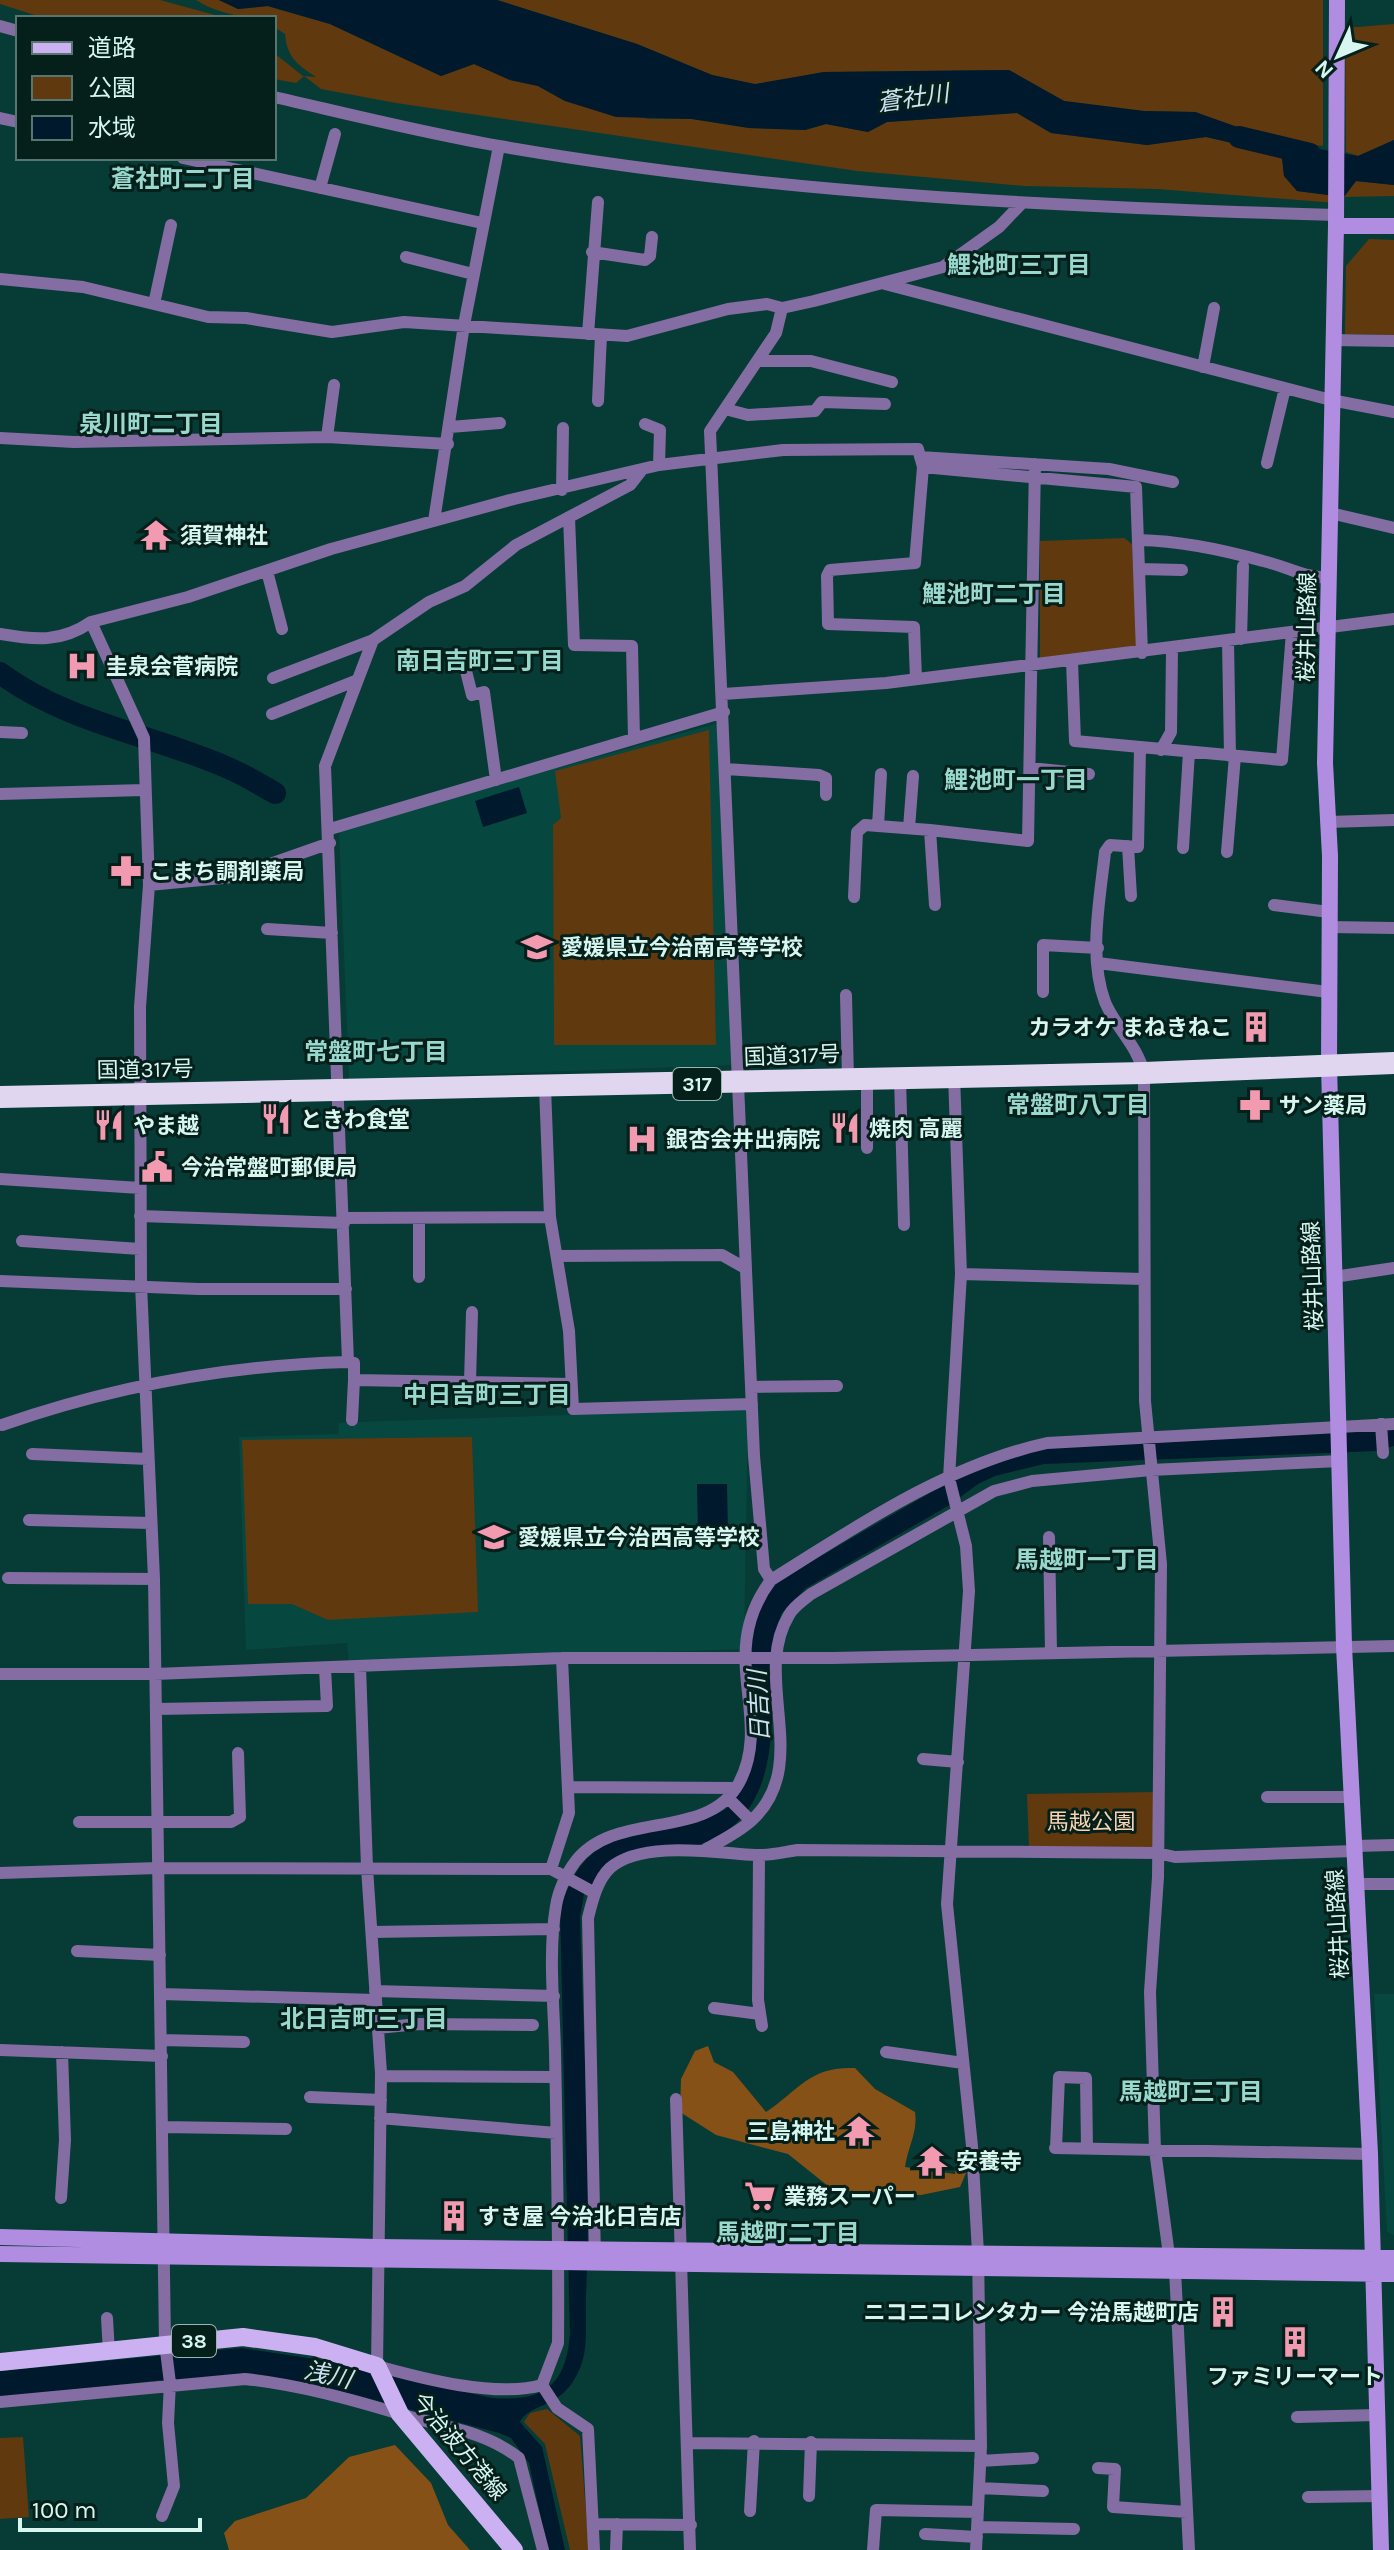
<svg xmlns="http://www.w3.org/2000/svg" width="1394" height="2550" font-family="Karla,'Noto Sans JP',sans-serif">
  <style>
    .built { fill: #064740 }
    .green { fill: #60390f }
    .forest { fill: #865117 }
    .water { fill: #00192c }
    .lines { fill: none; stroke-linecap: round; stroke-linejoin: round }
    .river { stroke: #00192c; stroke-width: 22 }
    .street { stroke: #836da2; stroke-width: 12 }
    .secondary { stroke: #b18de1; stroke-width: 16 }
    .primary { stroke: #ccb1f2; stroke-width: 18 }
    .highway { stroke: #e1d6f0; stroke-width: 22 }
    .labels { text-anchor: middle; stroke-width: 6; stroke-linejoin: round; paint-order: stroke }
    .shield { fill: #051f1b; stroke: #98b6b0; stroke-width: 2 }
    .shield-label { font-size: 20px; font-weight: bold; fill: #d7f6f0 }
    .poi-label { font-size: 22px; font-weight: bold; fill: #d7f6f0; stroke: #051f1b; text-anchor: start }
    .street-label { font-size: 22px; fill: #d7f6f0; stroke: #051f1b }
    .park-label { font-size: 22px; fill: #f9d3b1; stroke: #051f1b }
    .water-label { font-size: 24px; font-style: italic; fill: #cee2f2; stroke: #051f1b }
    .neighbourhood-label { font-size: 24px; font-weight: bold; fill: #99d8cd; stroke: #051f1b }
  </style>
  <rect width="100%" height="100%" fill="#073b35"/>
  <path class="built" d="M722,722l11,343 -384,14 -10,-250z
    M748,1409l-4,240 -395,14 -2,-20 -101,7 -7,-213 99,-3 1,-11 18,-1z
    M1374,1994h20v241l-7,-3z"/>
  <path class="green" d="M0,0h160l66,18h-182l-44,-14z
    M196,0h23l19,9 29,-3 63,18 111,52 33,-12 36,16 28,6 27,15 84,18h43l57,9 56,2 21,-6 42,8 19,-10 130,-9 34,20 96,12 59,-8 44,10 28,-5 -83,-30 -51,-1 -80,-10 -55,-31 -185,2 -69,13 -43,-10 -75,-31 -140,-44h826v146l-42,-4 3,34 13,15 46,6 13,-16 38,4v11l-50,1 -7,6 -180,-14 -132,-3 -168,-15 -461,-68 -75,-14 -17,-13 -8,7 -22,-4v-26l29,23 13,1c-18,-12 -29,-19 -31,-43l-11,-7v-9c-27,0 -55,-3 -78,-18z
    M1394,24v116l-36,16 -12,-4 -1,-124z
    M1369,239l25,1v95l-49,-1 1,-68z
    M1124,538l8,6 5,105 -97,11v-119z
    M709,730l7,315h-162l-1,-220 8,-7 -6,-47z
    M472,1437l6,175 -150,8 -36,-16h-44l-6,-164z
    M1156,1792l-3,57 -124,-1 -2,-54z
    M547,2409l33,27 9,114h-19l-25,-106 -21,-22 6,-9z
    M23,2437l6,80 -29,2v-81z"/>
  <path class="forest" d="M708,2046l6,16 19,10 33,40c34,-23 44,-46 89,-44l20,21 40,23c3,20 -7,34 -10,55l50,7 3,-21 5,1 3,19 -6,14 -39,8 -88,-5 -45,-36 -72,-19 -36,-23 1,-33 14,-28z
    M395,2445l36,38 17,42 22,25h-241l-5,-17 11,-12 71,-23 43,-41z"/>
  <path class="water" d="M219,0h278l140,44 75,31 43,9 69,-12 185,-2 55,31 80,10 51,1 85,30 78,14 36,-16v45l-38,-4 -12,16 -47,-6 -13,-15 -4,-34 -30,5 -44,-10 -59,8 -96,-12 -34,-20 -130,9 -19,10 -42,-8 -21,6 -56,-2 -57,-9 -76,-2 -51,-16 -27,-15 -28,-6 -36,-16 -33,12 -111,-52 -62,-18 -30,3z
    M519,787l8,26 -44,14 -8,-26z
    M1394,1428v18l-18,5 -332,13 -49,12 -17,8 -30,22 -142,82 -25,26 -11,49 3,6c-1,67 4,148 -72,175 -28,9 -58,6 -86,13l-31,37 -4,23c3,126 12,253 6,378 -1,23 3,52 -6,73 -17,42 -48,33 -60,54l22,25 23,103h-17l-19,-87 -18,-25 -12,-5 -143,-38 -104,-20 -90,5 -162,18v-27l241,-23 81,12 170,38c50,4 74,-11 78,-64l-10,-424c24,-75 58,-71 126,-87 13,-4 30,-6 41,-15 10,-9 16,-25 22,-37l1,-149 20,-32 13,-12 159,-92 38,-21 61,-17z
    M697,1484h30l1,46 -30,1z"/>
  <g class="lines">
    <path class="river" d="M1239,137l71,17
      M0,673c68,50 150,61 226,94 17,7 33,17 49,26"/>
    <path class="street" d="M0,26l18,5
      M274,97c74,17 149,36 225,49 275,48 558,61 837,69
      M0,118l18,4
      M183,158l299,65
      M320,188l15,-54
      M592,252l53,8 5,-4 2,-19
      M406,257l67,17
      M0,279l83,8 125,30 38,1 86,14 72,-10 223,14 101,-27 39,-5 15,4 32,-7 129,-34 56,-40 23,-24
      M885,284l446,116 63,12
      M154,304l17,-79
      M588,334l10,-132
      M1332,340l62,1
      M758,361h53l81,21
      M1203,367l11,-59
      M598,401l3,-66
      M725,409l23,6 67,-4 7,-9 63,2
      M645,424l15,6 -1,35
      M450,427l50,-4
      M327,437l7,-52
      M0,438l74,4 253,-5 121,7
      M920,457l189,12 64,13
      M1267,463l18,-75
      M562,490l1,-62
      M1330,513l64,15
      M569,517l5,128 58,1 2,92
      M434,521l30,-196 35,-179
      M1139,540c40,1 85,10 124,21 29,7 34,15 67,17
      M1140,569l42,1
      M267,571l15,58
      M91,622l53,116 5,147 -9,122 1,277 13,295 11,764 5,40 -2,40 6,63 -12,30
      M0,634c34,6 61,9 91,-12l97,-25 143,-48 183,-50 145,-34 124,-15 135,-1 5,18 213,20 6,166
      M1241,639l2,-73
      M1228,641l2,115
      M462,655l10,40 12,-3 12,88
      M1072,661l3,80 207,19 10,-128
      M273,678l100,-38
      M916,679l-2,-52 -86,-3 -1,-48 3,-6 85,-7 8,-96
      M723,694l163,-11 508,-64
      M272,714l83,-33
      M0,732l22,1
      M1140,748l-2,99 -28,-2 -5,7c-5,47 -17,105 0,150 11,26 32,43 39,71l1,328 16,163 -3,313 -8,115 5,158 15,113
      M1161,750l10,-18 1,-83
      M1030,768l59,6
      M726,769l93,6 7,3v17
      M0,794l144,-4
      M1328,822l66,-2
      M878,826l3,-52
      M909,828l4,-52
      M330,829l394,-117
      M1128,846l3,50
      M1183,848l6,-96
      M1227,852l8,-96
      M149,885l84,-8 97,-34
      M854,897l3,-65 8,-7 65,5
      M935,905l-5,-75 98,11 7,-377
      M1274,905l55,7
      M1329,927l65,1
      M267,929l65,4
      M1098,963l230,29
      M1043,992v-47l55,3
      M846,995l2,84
      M954,1075l7,199 -12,204 17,68 3,45 -22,313 25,242 6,107 3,193 -5,104
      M900,1077l4,148
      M867,1078v70
      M545,1087l5,130 19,114 4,78 179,-5
      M0,1179l140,9
      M140,1216l204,7
      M344,1218l206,-1
      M419,1218v59
      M22,1241l118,8
      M558,1256l164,-1 23,13
      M961,1274l182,5
      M1334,1277l60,-9
      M0,1281l198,8h148
      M354,1380v-17l-6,-1 -23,-596 48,-126 56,-38 36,-16 51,-41 114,-60 11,-14
      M470,1382l2,-70
      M751,1387l86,-1
      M352,1420l2,-40 217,4
      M1381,1424l2,29
      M2,1425c112,-39 228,-60 346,-63
      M32,1454l116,5
      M29,1520l122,3
      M1049,1537l2,115
      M8,1578l146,1
      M771,1580c86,-54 176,-115 276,-137l347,-19
      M360,1666l7,202 14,205 -4,293c47,13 119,32 165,19
      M0,1674h155l407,-16h271l561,-12
      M156,1709l171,-3 -2,-38
      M923,1759l35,3
      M568,1787l168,1
      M1267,1797h85
      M728,1798l23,23
      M79,1822h152l9,-5 -2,-64
      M1355,1846l39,-1
      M706,1849c15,-8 33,-17 46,-29 61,-56 -1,-143 37,-205 5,-9 15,-15 22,-21l183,-103 38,-10 119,-11 189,-9
      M759,1855l-1,145 4,26
      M551,1869l18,-56 -7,-155
      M0,1873l158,-5 393,1 44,24
      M1357,1884h37
      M372,1932l182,-3
      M77,1951l83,4
      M375,1991l179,5
      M161,1994l215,6
      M714,2008l46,6
      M378,2028l40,-4 115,1
      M161,2040l83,2
      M0,2050l162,6
      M886,2052l77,11
      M381,2076l174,1
      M310,2097l71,3
      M676,2099l14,451
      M380,2118l176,15
      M163,2127l123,2
      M1055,2148l315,6
      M1056,2148l3,-71 27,1 1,71
      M61,2198l4,-58 -3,-88
      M595,2258l-7,-340c4,-16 9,-38 22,-50 32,-28 107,-15 145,-13 14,1 29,-3 43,-5l359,3 18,4 180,-6
      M1175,2270l14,280
      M107,2318l2,35
      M542,2385l16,-42c1,-97 -1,-194 -3,-291 -1,-47 -7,-99 1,-146 2,-14 10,-32 19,-44 40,-53 132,-20 164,-79 35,-66 -24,-128 32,-203l-7,-11 -10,-113 -44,-1025 66,-98 6,-25
      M542,2385l15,23 31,21 6,121
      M0,2402l245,-23c55,6 105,20 158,36 41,12 82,16 116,43l24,92
      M1297,2417l80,-2
      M687,2443l294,3
      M980,2461l53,-3
      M1098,2468l17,1 -2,38 74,5
      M979,2488l64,3
      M809,2496l2,-54
      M1308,2497l72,-1
      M750,2511l4,-70
      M593,2524l98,1
      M977,2527l97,2
      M925,2534l52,3
      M616,2550l1,-26
      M873,2550l3,-40 102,2"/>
    <path class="secondary" d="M1337,0l-1,226 -11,537 5,93 -1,209 15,581 26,508 11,396
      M1336,226h58
      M0,2237l377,10 1017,11
      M0,2254l1394,20"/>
    <path class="primary" d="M0,2362l243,-25 72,10 62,19 23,48 114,136"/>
    <path class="highway" d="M0,1097l1144,-24 250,-10"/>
  </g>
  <defs>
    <symbol id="temple-bare" viewBox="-9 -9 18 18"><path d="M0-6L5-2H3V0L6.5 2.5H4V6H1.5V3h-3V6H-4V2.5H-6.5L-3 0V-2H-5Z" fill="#f29ab0" stroke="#051f1b" stroke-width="2.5" paint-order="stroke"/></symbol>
    <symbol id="hospital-bare" viewBox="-9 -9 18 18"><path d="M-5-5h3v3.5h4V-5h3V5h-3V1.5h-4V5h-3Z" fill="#f29ab0" stroke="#051f1b" stroke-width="2.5" paint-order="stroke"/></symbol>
    <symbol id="pharmacy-bare" viewBox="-9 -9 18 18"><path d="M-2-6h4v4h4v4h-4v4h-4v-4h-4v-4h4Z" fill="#f29ab0" stroke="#051f1b" stroke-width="2.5" paint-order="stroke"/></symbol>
    <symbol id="school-bare" viewBox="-9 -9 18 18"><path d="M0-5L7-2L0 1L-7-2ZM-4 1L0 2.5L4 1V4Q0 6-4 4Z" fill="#f29ab0" stroke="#051f1b" stroke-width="2.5" paint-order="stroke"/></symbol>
    <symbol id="building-bare" viewBox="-9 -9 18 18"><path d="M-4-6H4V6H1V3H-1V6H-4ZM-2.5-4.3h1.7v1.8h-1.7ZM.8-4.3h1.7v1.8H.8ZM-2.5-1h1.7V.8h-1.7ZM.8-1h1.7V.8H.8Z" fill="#f29ab0" stroke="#051f1b" stroke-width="2.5" paint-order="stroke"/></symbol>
    <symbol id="restaurant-bare" viewBox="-9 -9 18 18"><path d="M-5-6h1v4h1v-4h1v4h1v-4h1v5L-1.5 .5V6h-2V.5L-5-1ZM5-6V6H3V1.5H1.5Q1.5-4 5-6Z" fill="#f29ab0" stroke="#051f1b" stroke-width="2.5" paint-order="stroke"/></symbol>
    <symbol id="civic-bare" viewBox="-9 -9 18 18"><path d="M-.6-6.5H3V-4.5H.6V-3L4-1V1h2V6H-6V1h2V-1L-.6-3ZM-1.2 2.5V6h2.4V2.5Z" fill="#f29ab0" stroke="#051f1b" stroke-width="2.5" paint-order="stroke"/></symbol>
    <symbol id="supermarket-bare" viewBox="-9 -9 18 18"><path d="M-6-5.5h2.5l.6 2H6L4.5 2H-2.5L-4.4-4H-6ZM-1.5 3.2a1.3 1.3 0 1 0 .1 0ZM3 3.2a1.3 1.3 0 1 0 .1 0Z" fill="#f29ab0" stroke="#051f1b" stroke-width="2.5" paint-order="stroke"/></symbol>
  </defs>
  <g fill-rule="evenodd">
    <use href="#temple-bare" x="134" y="513" width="44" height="44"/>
    <use href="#hospital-bare" x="60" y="644" width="44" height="44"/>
    <use href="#pharmacy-bare" x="104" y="849" width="44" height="44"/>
    <use href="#school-bare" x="515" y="925" width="44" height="44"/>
    <use href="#building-bare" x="1234" y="1005" width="44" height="44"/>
    <use href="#pharmacy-bare" x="1233" y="1083" width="44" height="44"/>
    <use href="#restaurant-bare" x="254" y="1097" width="44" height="44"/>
    <use href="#restaurant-bare" x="87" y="1103" width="44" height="44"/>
    <use href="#restaurant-bare" x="823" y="1106" width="44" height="44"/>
    <use href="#hospital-bare" x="620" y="1117" width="44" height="44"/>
    <use href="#civic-bare" x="135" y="1145" width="44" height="44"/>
    <use href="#school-bare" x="472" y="1515" width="44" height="44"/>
    <use href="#temple-bare" x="837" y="2109" width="44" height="44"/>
    <use href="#temple-bare" x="910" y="2139" width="44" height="44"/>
    <use href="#supermarket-bare" x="738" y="2174" width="44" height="44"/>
    <use href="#building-bare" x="432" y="2194" width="44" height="44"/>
    <use href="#building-bare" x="1201" y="2290" width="44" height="44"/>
    <use href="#building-bare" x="1273" y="2320" width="44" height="44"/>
  </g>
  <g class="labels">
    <g class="shield">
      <rect x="673" y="1068" width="48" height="32" rx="6"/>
      <rect x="172" y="2325" width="44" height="32" rx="6"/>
    </g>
    <g class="shield-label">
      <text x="697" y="1091">317</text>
      <text x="194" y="2348">38</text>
    </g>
    <g class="poi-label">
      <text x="180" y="543">須賀神社</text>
      <text x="106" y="674">圭泉会菅病院</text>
      <text x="150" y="879">こまち調剤薬局</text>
      <text x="561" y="955">愛媛県立今治南高等学校</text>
      <text x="1232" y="1035" text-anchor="end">カラオケ まねきねこ</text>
      <text x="1279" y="1113">サン薬局</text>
      <text x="300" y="1127">ときわ食堂</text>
      <text x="133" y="1133">やま越</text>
      <text x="869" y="1136">焼肉 高麗</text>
      <text x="666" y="1147">銀杏会井出病院</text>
      <text x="181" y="1175">今治常盤町郵便局</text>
      <text x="518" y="1545">愛媛県立今治西高等学校</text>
      <text x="835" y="2139" text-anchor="end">三島神社</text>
      <text x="956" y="2169">安養寺</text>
      <text x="784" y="2204">業務スーパー</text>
      <text x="478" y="2224">すき屋 今治北日吉店</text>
      <text x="1199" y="2320" text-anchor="end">ニコニコレンタカー 今治馬越町店</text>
      <text x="1295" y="2384" text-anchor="middle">ファミリーマート</text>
    </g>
    <g class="street-label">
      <text transform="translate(1306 627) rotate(-89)" y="8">桜井山路線</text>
      <text transform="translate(792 1055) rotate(-2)" y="8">国道317号</text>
      <text transform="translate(145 1069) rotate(-1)" y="8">国道317号</text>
      <text transform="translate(1312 1276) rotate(-92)" y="8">桜井山路線</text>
      <text transform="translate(1337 1924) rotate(-93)" y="8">桜井山路線</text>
      <text transform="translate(460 2446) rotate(50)" y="8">今治波方港線</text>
    </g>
    <g class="park-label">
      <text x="1091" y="1829">馬越公園</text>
    </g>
    <g class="water-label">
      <text transform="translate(913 98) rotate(-8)" y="8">蒼社川</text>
      <text transform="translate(759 1706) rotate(-93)" y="8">日吉川</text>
      <text transform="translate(328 2375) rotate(13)" y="8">浅川</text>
    </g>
    <g class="neighbourhood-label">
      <text x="183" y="187">蒼社町二丁目</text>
      <text x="1019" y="273">鯉池町三丁目</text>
      <text x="151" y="432">泉川町二丁目</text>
      <text x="994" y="602">鯉池町二丁目</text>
      <text x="480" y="669">南日吉町三丁目</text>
      <text x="1016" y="788">鯉池町一丁目</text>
      <text x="376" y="1060">常盤町七丁目</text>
      <text x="1078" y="1113">常盤町八丁目</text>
      <text x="487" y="1403">中日吉町三丁目</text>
      <text x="1087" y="1568">馬越町一丁目</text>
      <text x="364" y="2027">北日吉町三丁目</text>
      <text x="1191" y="2100">馬越町三丁目</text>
      <text x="788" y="2241">馬越町二丁目</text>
    </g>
  </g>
  <rect x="16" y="16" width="260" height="144" fill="#051f1b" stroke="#597570" stroke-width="2"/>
  <rect x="32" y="42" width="40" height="12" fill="#ccb1f2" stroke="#597570" stroke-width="2"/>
  <text x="88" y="56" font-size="24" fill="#d7f6f0">道路</text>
  <rect x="32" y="76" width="40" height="24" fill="#60390f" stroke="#597570" stroke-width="2"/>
  <text x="88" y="96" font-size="24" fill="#d7f6f0">公園</text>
  <rect x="32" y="116" width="40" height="24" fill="#00192c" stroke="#597570" stroke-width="2"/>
  <text x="88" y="136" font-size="24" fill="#d7f6f0">水域</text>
  <g transform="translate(1338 56) rotate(226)" stroke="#051f1b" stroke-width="6" paint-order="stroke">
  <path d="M0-6L14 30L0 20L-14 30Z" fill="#d7f6f0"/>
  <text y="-12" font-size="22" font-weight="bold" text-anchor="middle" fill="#d7f6f0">N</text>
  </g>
  <path d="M20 2518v12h180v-12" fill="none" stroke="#d7f6f0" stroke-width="4"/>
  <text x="32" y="2518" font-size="24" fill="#d7f6f0" stroke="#051f1b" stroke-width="6" paint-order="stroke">100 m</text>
</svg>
